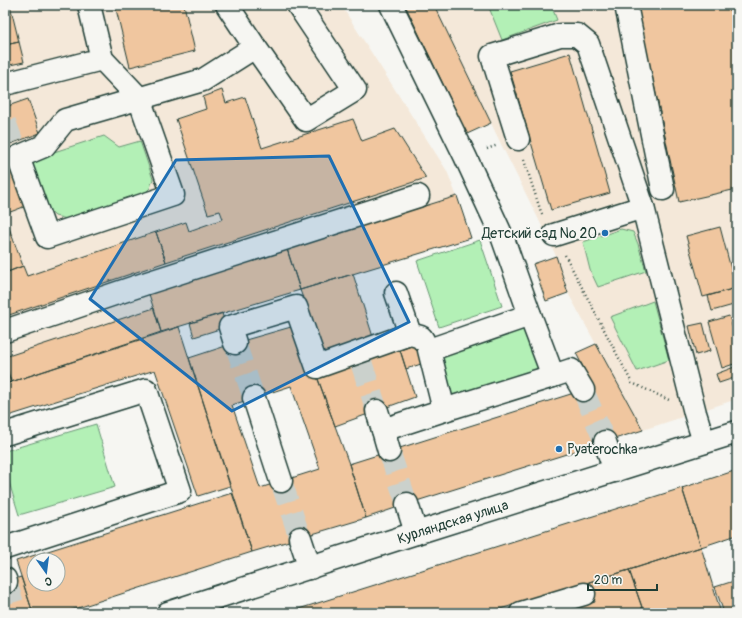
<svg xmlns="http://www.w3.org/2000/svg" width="742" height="618" font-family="Pangolin,sans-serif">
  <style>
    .built { fill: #f4e8d9 }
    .green { fill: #b3f0b6; stroke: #699675 }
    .building { fill: #f0c69f; stroke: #1f3d34; fill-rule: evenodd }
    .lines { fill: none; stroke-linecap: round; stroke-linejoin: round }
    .minor-tunnel { stroke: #cbd1cc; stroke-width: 22; stroke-dasharray: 22 11; stroke-linecap: butt }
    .minor-casing { stroke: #1f3d34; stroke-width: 25 }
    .path { stroke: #1f3d34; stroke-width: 2.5; stroke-dasharray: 1 3; stroke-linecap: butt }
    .minor { stroke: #f6f6f2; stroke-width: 22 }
    .marked { fill: #1f6fb2; fill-opacity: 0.2; stroke: #1f6fb2; stroke-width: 3; stroke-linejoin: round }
    .poi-dot { fill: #1f6fb2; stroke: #f6f6f2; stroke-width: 1.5 }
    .labels { text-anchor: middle; stroke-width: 4; stroke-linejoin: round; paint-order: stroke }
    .poi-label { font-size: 14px; fill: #1f3d34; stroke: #f6f6f2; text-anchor: end }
    .street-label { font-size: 14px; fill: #1f3d34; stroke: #f6f6f2 }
  </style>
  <rect width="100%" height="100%" fill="#f6f6f2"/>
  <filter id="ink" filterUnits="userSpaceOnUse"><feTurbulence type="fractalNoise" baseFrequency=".025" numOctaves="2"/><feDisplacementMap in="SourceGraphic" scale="8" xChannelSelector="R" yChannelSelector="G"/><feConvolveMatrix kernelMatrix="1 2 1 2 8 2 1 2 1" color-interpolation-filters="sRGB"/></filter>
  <g filter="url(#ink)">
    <path class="built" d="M5,5h336l106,166 10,26 14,41 -281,85 -185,61z
      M434,5h303v394l-94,31 -75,-137 -12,-37 -19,-40 -36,-72z"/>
    <path class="green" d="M488,5h63l6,15 -55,20z
      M104,136l15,11 21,-6 13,38 -3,9 -7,7 -65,23 -11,1 -12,-3 -8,-7 -18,-49z
      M621,229l12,3 5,12 8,27 -48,16 -8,-17 -7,-28z
      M480,240l22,66 -63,21 -22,-66z
      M653,301l16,59 -32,11 -27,-54z
      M525,325l16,43 -88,32 -15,-43z
      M96,424l19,63 -96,28 -14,-46v-18z"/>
    <path class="building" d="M5,5h5l9,37 -14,3z
      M115,5h69l11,46 -65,16z
      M405,5h29l57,118 -24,11z
      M637,5h100v184l-58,13z
      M19,42l5,20 -19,4v-21z
      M570,53l40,140 -59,17 -41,-139z
      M222,90l4,13 19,-6 17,51 91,-29 9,22 33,-12 31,49 -260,84 -10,-30 30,-10 3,9 34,-12 -3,-8 -12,3 -32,-95 30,-10 -3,-12z
      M28,99l12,34 -35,13v-39z
      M5,150l21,56 -21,8z
      M457,196l14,42 -171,52 -13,-41z
      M5,217l18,49 -18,7z
      M720,227l16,61 -33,9 -17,-61z
      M156,232l10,30 -160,54 -1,-4v-39l18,-7 4,10z
      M287,249l13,41 -139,42 -12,-38z
      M556,256l12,37 -22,8 -13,-37z
      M353,274l21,66 -50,16 -24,-66z
      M736,288l1,16 -25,7 -4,-15z
      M154,308l7,24 -150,50 -6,-19v-6z
      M222,313l4,14 -32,10 -4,-14z
      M729,316l8,26v21l-15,5 -13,-46z
      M703,323l7,28 -14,4 -7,-29z
      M298,325l51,139 17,54 -114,34 -63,-194 46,-15zM291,386l29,83 -60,19 -28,-83z
      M179,327l51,159 -32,10 -43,-126 -150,47v-33z
      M417,344l7,19 -18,6 -6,-19z
      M596,344l47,86 -236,74 -41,14 -17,-54 244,-77 -17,-34z
      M400,350l15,47 -80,29 -18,-50z
      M5,363l6,19 -6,2z
      M737,366v11l-18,6 -3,-9z
      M737,470v65l-36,12 -19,-59z
      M682,488l19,59 -72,23 -142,43h-201z
      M232,493l20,59 -190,61h-29l-17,-52zM34,560h24v24h-24z
      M701,547l20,66h-77l-15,-43z
      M629,570l15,43h-84l35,-11 -6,-20z
      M21,577l12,36h-28v-31z
      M737,580v33h-13l-9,-26z"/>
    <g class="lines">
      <path class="minor-tunnel" d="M5,122l8,21
        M235,343l19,55
        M361,362l16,49
        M583,390l22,52
        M389,451l18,53
        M281,481l19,57
        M6,582l10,31"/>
      <defs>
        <g id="minor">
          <path d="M89,5l13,54 37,39 34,97 -126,42 -29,-80 26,-11 21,-26 138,-40 52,-33 -28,-42"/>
          <path d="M391,5l74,151 37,80 28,79 23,61 18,-6 12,20"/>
          <path d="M626,5l37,184"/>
          <path d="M255,47l51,73 49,-30 -57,-85"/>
          <path d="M5,84l97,-25"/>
          <path d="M518,139l-26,-83 68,-21h17l11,9 55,163"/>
          <path d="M554,235l89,-28 52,206 9,29"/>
          <path d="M396,293l14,41 11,3 2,3"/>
          <path d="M5,331l139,-47 274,-88"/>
          <path d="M235,343l-5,-16 66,-20 21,60 93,-33"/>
          <path d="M254,398l27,83"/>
          <path d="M444,410l-15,-60 101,-35"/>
          <path d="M377,411l6,19"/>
          <path d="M5,434l141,-44 34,101 -175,57"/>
          <path d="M605,442l10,29"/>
          <path d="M389,451l-6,-21 61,-20 109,-34"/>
          <path d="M407,504l9,29"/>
          <path d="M300,538l10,30"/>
          <path d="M5,579l1,3"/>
          <path id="s1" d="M168,613l248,-80 321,-101"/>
          <path d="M521,613l63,-19"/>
        </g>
      </defs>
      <use href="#minor" class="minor-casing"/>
      <path class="path" d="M487,149l11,-4
        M524,160l17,52 2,4
        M565,255l67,128 37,17"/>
      <use href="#minor" class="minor"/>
    </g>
  </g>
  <path class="marked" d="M329,156l80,166 -177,89 -142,-112 86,-139z"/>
  <g class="poi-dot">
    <circle cx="605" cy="233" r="4"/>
    <circle cx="559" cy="449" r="4"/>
  </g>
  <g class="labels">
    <g class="poi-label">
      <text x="597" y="238">Детский сад № 20</text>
      <text x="567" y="454" text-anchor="start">Pyaterochka</text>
    </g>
    <g class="street-label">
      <text dy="5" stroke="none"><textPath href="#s1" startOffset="299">Курляндская улица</textPath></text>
    </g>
  </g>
  <rect width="742" height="618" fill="none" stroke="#f6f6f2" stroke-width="20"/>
  <rect x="10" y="10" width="722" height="598" fill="none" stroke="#1f3d34" stroke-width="1.5" filter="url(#ink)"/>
  <g transform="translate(46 572) rotate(166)"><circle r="19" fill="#f6f6f2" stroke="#a0aca6"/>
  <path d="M0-3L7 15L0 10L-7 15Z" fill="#1f6fb2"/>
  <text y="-6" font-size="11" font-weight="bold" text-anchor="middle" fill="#1f3d34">С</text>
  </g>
  <path d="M588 584v6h69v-6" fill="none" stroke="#1f3d34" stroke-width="2"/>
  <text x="594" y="584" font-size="12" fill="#1f3d34" stroke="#f6f6f2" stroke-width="3" paint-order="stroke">20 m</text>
</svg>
